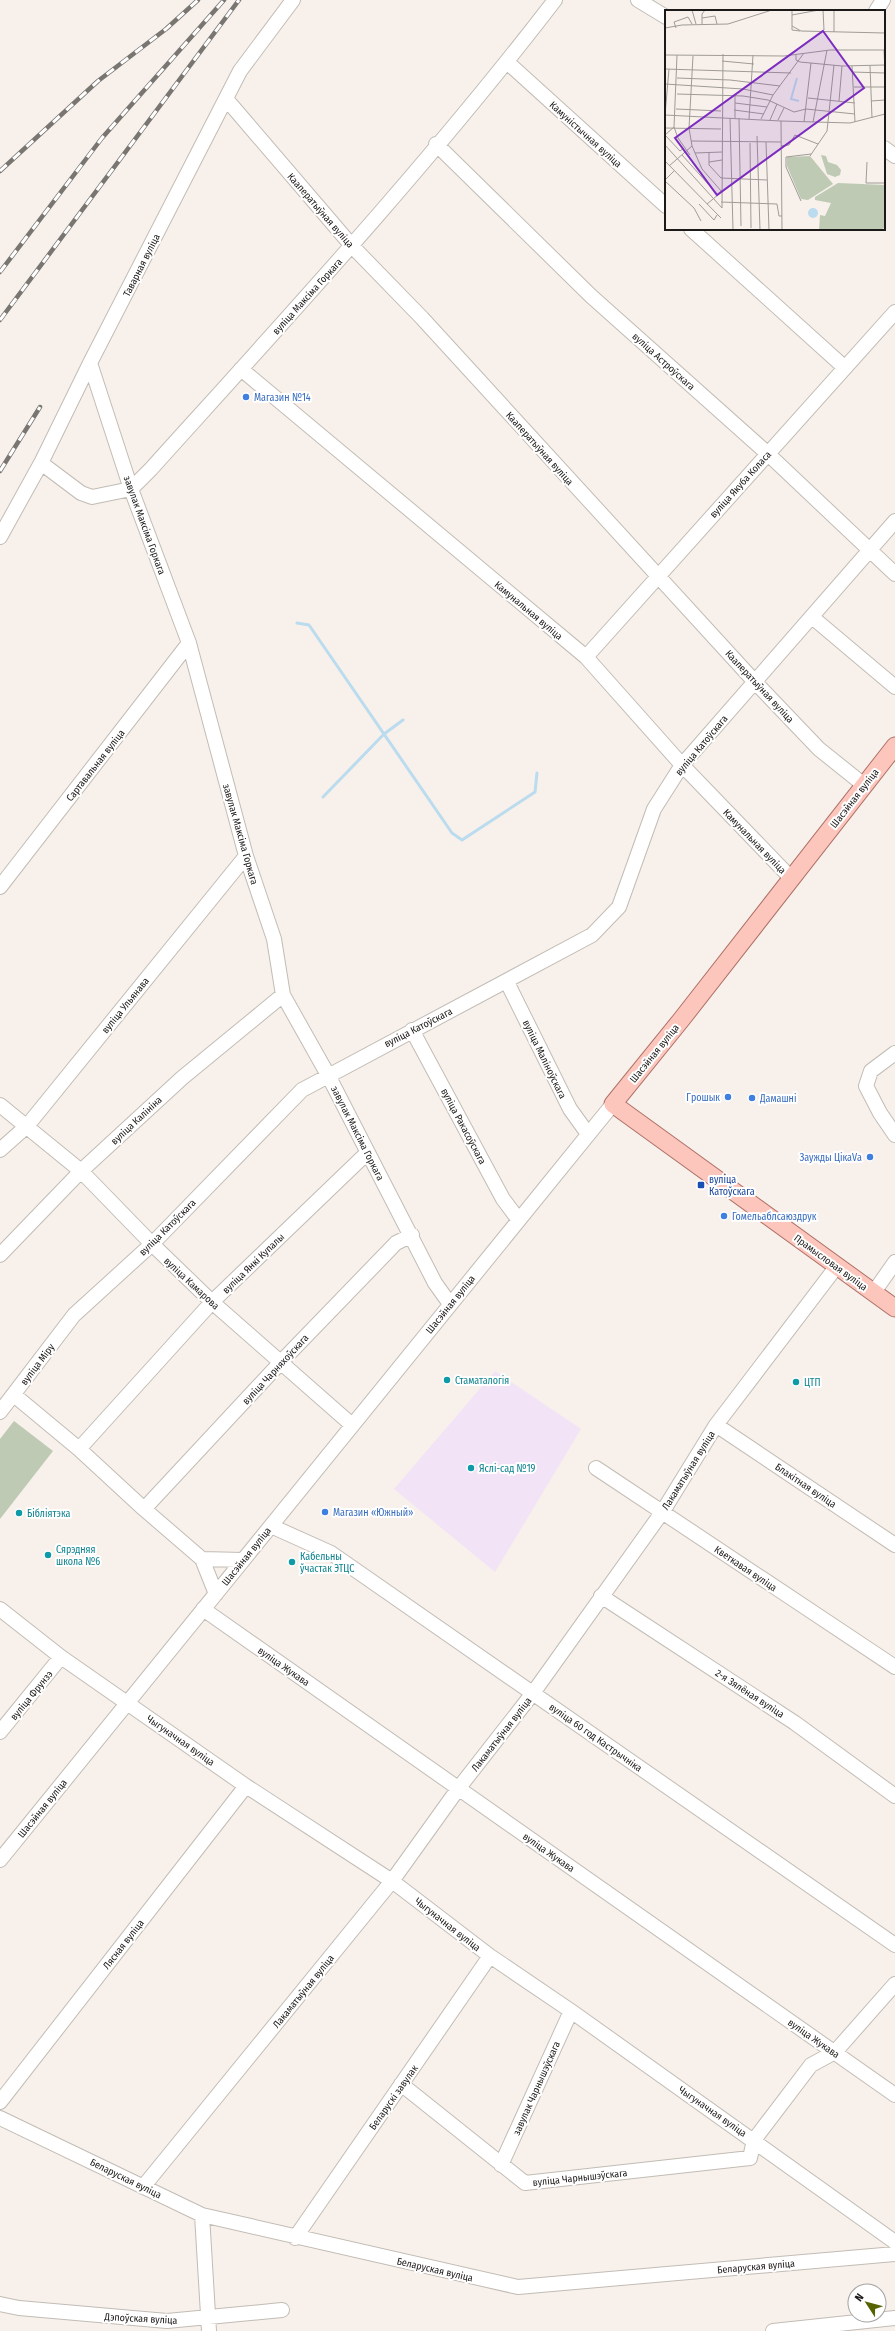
<svg xmlns="http://www.w3.org/2000/svg" width="895" height="2331" font-family="'Fira Sans Condensed',sans-serif">
  <style>
    .education { fill: #f2e3f6 }
    .green { fill: #becab3 }
    .lines { fill: none; stroke-linecap: round; stroke-linejoin: round }
    .stream { stroke: #bbdbee; stroke-width: 3 }
    .minor-casing { stroke: #c2bcb5; stroke-width: 16 }
    .major-casing { stroke: #ae7167; stroke-width: 19 }
    .minor { stroke: #fff; stroke-width: 14 }
    .major { stroke: #fdc6bd; stroke-width: 17 }
    .rail-casing { stroke: #797571; stroke-width: 4.5 }
    .rail { stroke: #fff; stroke-width: 3; stroke-dasharray: 9; stroke-linecap: butt }
    .shop-dot { fill: #3f7fe0; stroke: #fff; stroke-width: 1.5 }
    .transit-dot { fill: #1a4fb4; stroke: #fff; stroke-width: 1.5 }
    .culture-dot { fill: #0f9aa8; stroke: #fff; stroke-width: 1.5 }
    .labels { text-anchor: middle; stroke-width: 4; stroke-linejoin: round; paint-order: stroke }
    .street-label { font-size: 10px; fill: #1c1a18; stroke: #fff }
    .shop-label { font-size: 10px; fill: #366cbe; stroke: #fff; text-anchor: start }
    .transit-label { font-size: 10px; fill: #164399; stroke: #fff; text-anchor: start }
    .culture-label { font-size: 10px; fill: #0d838f; stroke: #fff; text-anchor: start }
    .inset-river { fill: none; stroke: #bbdbee; stroke-width: 2 }
    .inset-road { fill: none; stroke: #a09b97; stroke-width: 1 }
    .view { fill: #7b2cbf; fill-opacity: 0.15; stroke: #7b2cbf; stroke-width: 2 }
    .inset-edge { fill: none; stroke: #1c1a18; stroke-width: 2 }
  </style>
  <rect width="100%" height="100%" fill="#f8f1eb"/>
  <path class="education" d="M495,1371l86,58 -86,143 -101,-83z"/>
  <path class="green" d="M14,1421l39,30 -53,68v-80z"/>
  <g class="lines">
    <path class="stream" d="M297,623l12,2 143,208 10,7 73,-48 2,-19
      M323,797l61,-63 19,-14"/>
    <defs>
      <path id="minor" d="M638,0l28,17
        M876,11l7,-11
        M507,62l159,144
        M227,100l125,146 70,72 333,364 64,67 45,36
        M436,144l155,152 176,157 128,121
        M884,148l11,8
        M691,229l153,138
        M90,363l41,126 58,154 57,213 28,83 9,56 45,80 107,208 15,21
        M241,369l345,288 96,108 109,113
        M41,463l40,30 11,4 39,-8 20,-20c138,-153 278,-305 404,-469
        M0,537l41,-74 49,-100 150,-292 53,-71
        M812,617l83,70
        M586,657l309,-345
        M0,887l189,-244
        M507,982l63,127 18,25
        M412,1030l91,169 15,20
        M895,1053l-24,18 -5,15 14,27 15,22
        M0,1105l81,66 71,73 60,58 140,123
        M0,1150l27,-24 219,-270
        M0,1255l81,-84 101,-93 101,-83
        M874,1292l21,-30
        M14,1395l65,54 65,60 58,50 41,1
        M0,1412l74,-97 78,-71 150,-154 290,-155 27,-28 35,-98 28,-44 213,-244
        M716,1425l179,120
        M79,1449l133,-147 155,-149
        M596,1468l299,199
        M144,1509l136,-146 116,-120 16,-8
        M271,1526l60,27 564,392
        M202,1559l14,35
        M601,1596l194,127 100,73
        M0,1609l61,48 185,129 146,95 98,75 81,55 324,231
        M203,1609l692,486
        M0,1732l61,-75
        M0,1860l613,-756
        M401,2084l124,99 225,-25 4,-18 57,-75 24,-13 60,-68
        M0,2102l246,-316
        M0,2118l202,97 316,72 377,-33
        M501,2165l70,-154
        M143,2187l249,-306 66,-92 75,-96 130,-182 53,-86 121,-159
        M202,2215l7,116
        M295,2238l195,-282
        M0,2304l19,4 148,13 115,-11
        M773,2331l122,-13"/>
      <path id="major" d="M895,746l-214,274 -68,84 282,204"/>
    </defs>
    <use href="#minor" class="minor-casing"/>
    <use href="#major" class="major-casing"/>
    <use href="#minor" class="minor"/>
    <use href="#major" class="major"/>
    <defs>
      <path id="rail" d="M0,171l98,-90 68,-52 32,-29
        M0,272l102,-134 122,-138
        M0,320l239,-320
        M0,471l40,-64"/>
    </defs>
    <use href="#rail" class="rail-casing"/>
    <use href="#rail" class="rail"/>
  </g>
  <g class="shop-dot">
    <circle cx="246" cy="397" r="4"/>
    <circle cx="728" cy="1097" r="4"/>
    <circle cx="752" cy="1098" r="4"/>
    <circle cx="870" cy="1157" r="4"/>
    <circle cx="724" cy="1216" r="4"/>
    <circle cx="325" cy="1512" r="4"/>
  </g>
  <rect class="transit-dot" x="697" y="1181" width="8" height="8" rx="2"/>
  <g class="culture-dot">
    <circle cx="447" cy="1380" r="4"/>
    <circle cx="796" cy="1382" r="4"/>
    <circle cx="471" cy="1468" r="4"/>
    <circle cx="19" cy="1513" r="4"/>
    <circle cx="48" cy="1555" r="4"/>
    <circle cx="292" cy="1562" r="4"/>
  </g>
  <g class="labels">
    <g class="street-label">
      <text transform="translate(586 134) rotate(42)" y="4">Камуністычная вуліца</text>
      <text transform="translate(321 210) rotate(49)" y="4">Кааператыўная вуліца</text>
      <text transform="translate(141 265) rotate(-63)" y="4">Таварная вуліца</text>
      <text transform="translate(307 296) rotate(-48)" y="4">вуліца Максіма Горкага</text>
      <text transform="translate(664 361) rotate(42)" y="4">вуліца Астроўскага</text>
      <text transform="translate(540 448) rotate(48)" y="4">Кааператыўная вуліца</text>
      <text transform="translate(740 484) rotate(-48)" y="4">вуліца Якуба Коласа</text>
      <text transform="translate(145 525) rotate(70)" y="4">завулак Максіма Горкага</text>
      <text transform="translate(529 610) rotate(40)" y="4">Камунальная вуліца</text>
      <text transform="translate(760 686) rotate(47)" y="4">Кааператыўная вуліца</text>
      <text transform="translate(701 745) rotate(-50)" y="4">вуліца Катоўскага</text>
      <text transform="translate(95 765) rotate(-52)" y="4">Сартавальная вуліца</text>
      <text transform="translate(854 798) rotate(-52)" y="4">Шасэйная вуліца</text>
      <text transform="translate(241 834) rotate(74)" y="4">завулак Максіма Горкага</text>
      <text transform="translate(755 841) rotate(46)" y="4">Камунальная вуліца</text>
      <text transform="translate(125 1005) rotate(-51)" y="4">вуліца Ульянава</text>
      <text transform="translate(418 1027) rotate(-27)" y="4">вуліца Катоўскага</text>
      <text transform="translate(654 1053) rotate(-51)" y="4">Шасэйная вуліца</text>
      <text transform="translate(545 1059) rotate(64)" y="4">вуліца Маліноўскага</text>
      <text transform="translate(136 1120) rotate(-43)" y="4">вуліца Калініна</text>
      <text transform="translate(464 1126) rotate(62)" y="4">вуліца Ракасоўскага</text>
      <text transform="translate(358 1133) rotate(63)" y="4">завулак Максіма Горкага</text>
      <text transform="translate(167 1227) rotate(-45)" y="4">вуліца Катоўскага</text>
      <text transform="translate(831 1262) rotate(36)" y="4">Прамысловая вуліца</text>
      <text transform="translate(253 1263) rotate(-44)" y="4">вуліца Янкі Купалы</text>
      <text transform="translate(192 1283) rotate(43)" y="4">вуліца Камарова</text>
      <text transform="translate(450 1304) rotate(-51)" y="4">Шасэйная вуліца</text>
      <text transform="translate(37 1364) rotate(-53)" y="4">вуліца Міру</text>
      <text transform="translate(275 1369) rotate(-47)" y="4">вуліца Чарняхоўскага</text>
      <text transform="translate(688 1470) rotate(-58)" y="4">Лакаматыўная вуліца</text>
      <text transform="translate(806 1485) rotate(34)" y="4">Блакітная вуліца</text>
      <text transform="translate(246 1556) rotate(-51)" y="4">Шасэйная вуліца</text>
      <text transform="translate(746 1568) rotate(34)" y="4">Кветкавая вуліца</text>
      <text transform="translate(284 1666) rotate(35)" y="4">вуліца Жукава</text>
      <text transform="translate(750 1693) rotate(33)" y="4">2-я Зялёная вуліца</text>
      <text transform="translate(31 1695) rotate(-51)" y="4">вуліца Фрунзэ</text>
      <text transform="translate(501 1734) rotate(-52)" y="4">Лакаматыўная вуліца</text>
      <text transform="translate(596 1737) rotate(35)" y="4">вуліца 60 год Кастрычніка</text>
      <text transform="translate(181 1740) rotate(35)" y="4">Чыгуначная вуліца</text>
      <text transform="translate(42 1808) rotate(-51)" y="4">Шасэйная вуліца</text>
      <text transform="translate(549 1852) rotate(35)" y="4">вуліца Жукава</text>
      <text transform="translate(448 1924) rotate(38)" y="4">Чыгуначная вуліца</text>
      <text transform="translate(123 1944) rotate(-52)" y="4">Лясная вуліца</text>
      <text transform="translate(303 1991) rotate(-51)" y="4">Лакаматыўная вуліца</text>
      <text transform="translate(814 2038) rotate(35)" y="4">вуліца Жукава</text>
      <text transform="translate(536 2088) rotate(-66)" y="4">завулак Чарнышэўскага</text>
      <text transform="translate(393 2097) rotate(-55)" y="4">Беларускі завулак</text>
      <text transform="translate(713 2111) rotate(35)" y="4">Чыгуначная вуліца</text>
      <text transform="translate(580 2177) rotate(-6)" y="4">вуліца Чарнышэўскага</text>
      <text transform="translate(126 2178) rotate(26)" y="4">Беларуская вуліца</text>
      <text transform="translate(756 2266) rotate(-5)" y="4">Беларуская вуліца</text>
      <text transform="translate(435 2269) rotate(13)" y="4">Беларуская вуліца</text>
      <text transform="translate(141 2318) rotate(3)" y="4">Дэпоўская вуліца</text>
    </g>
    <g class="shop-label">
      <text x="254" y="401">Магазин №14</text>
      <text x="720" y="1101" text-anchor="end">Грошык</text>
      <text x="760" y="1102">Дамашні</text>
      <text x="862" y="1161" text-anchor="end">Заужды ЦікаVа</text>
      <text x="732" y="1220">Гомельаблсаюздрук</text>
      <text x="333" y="1516">Магазин «Южный»</text>
    </g>
    <g class="transit-label">
      <text x="709" y="1183">вуліца<tspan x="709" dy="12">Катоўскага</tspan></text>
    </g>
    <g class="culture-label">
      <text x="455" y="1384">Стаматалогія</text>
      <text x="804" y="1386">ЦТП</text>
      <text x="479" y="1472">Яслі-сад №19</text>
      <text x="27" y="1517">Бібліятэка</text>
      <text x="56" y="1553">Сярэдняя<tspan x="56" dy="12">школа №6</tspan></text>
      <text x="300" y="1560">Кабельны<tspan x="300" dy="12">ўчастак ЭТЦС</tspan></text>
    </g>
  </g>
  <g transform="translate(665 10)">
    <rect width="220" height="220" fill="#f8f1eb"/>
    <path d="M156,145l5,1 2,6 9,3 4,5 -1,5 -5,2 -8,-3zM145,146l23,28 -25,16 -7,-1 -14,-33v-9zM173,173l47,2v41l-3,4h-63l1,-15 5,1 6,-13 -16,-3v-3z" fill="#becab3"/>
    <path d="M143 203a5 5 0 1 1 10 0a5 5 0 1 1-10 0Z" fill="#bbdbee"/>
    <path class="inset-river" d="M132,68l-6,21 8,2"/>
    <path class="inset-road" d="M27,0l4,14M127,0v16l9,5 84,2M158,0l1,20M127,5l27,-5M37,8l13,-2 2,8M37,14v-10l3,-4M127,16v4l8,1M0,18l17,-3 46,-1 44,-14M11,18l-2,-6 14,-5 4,7M169,22v-22M219,40l1,22M1,45l118,1 46,-6h55M12,45l-3,72 4,11 12,17M131,45v5l4,2 42,4 43,-1M28,46l-4,72 3,18 10,23 20,23M57,51l32,3M187,56l3,56M205,56l2,52M0,59l126,4M187,62l33,1M12,68l53,2 50,6M0,74l78,5 30,6M189,77h31M12,84l66,2 25,4 26,12 12,-3 49,5M70,86v22M143,88l47,5M174,91l3,-35M206,91l14,-1M70,93l32,4M11,99l45,2M69,100l30,4M0,105l116,6M0,105l4,-46M65,108l3,112M74,108l2,108M84,109l4,-64M96,109l12,-24 31,-42M105,110l7,-16M113,110l6,-12M139,112l7,-59M148,112l14,-72M0,118l56,1M0,125l15,16 4,-3M0,125l9,-8M92,126l3,94M26,131l90,1M101,132l3,88M85,133l1,85M0,135l57,63M116,136l8,-1 6,-10 23,9M44,142v13l12,13 46,2M30,143l27,-1M17,145l36,40M145,146l17,-25 7,-66M0,151l56,57M44,152l13,-2M202,152l-1,21h19M4,156l23,-20M0,170l9,-9M0,171l29,27 7,13M136,191l-15,-34v-10l25,-3M56,192l56,2 2,12h3M34,194l15,16 3,-5M42,194l12,-10M57,198l1,-154M117,220l-1,-109 69,2 35,-9"/>
    <path class="view" d="M158,21l41,57 -147,107 -42,-57z"/>
    <rect width="220" height="220" class="inset-edge"/>
  </g>
  <g transform="translate(867 2303) rotate(306)"><circle r="19" fill="#ffffff" stroke="#a4a3a3"/>
  <path d="M0-3L7 15L0 10L-7 15Z" fill="#576201"/>
  <text y="-6" font-size="11" font-weight="bold" text-anchor="middle" fill="#1c1a18">N</text>
  </g>
</svg>
